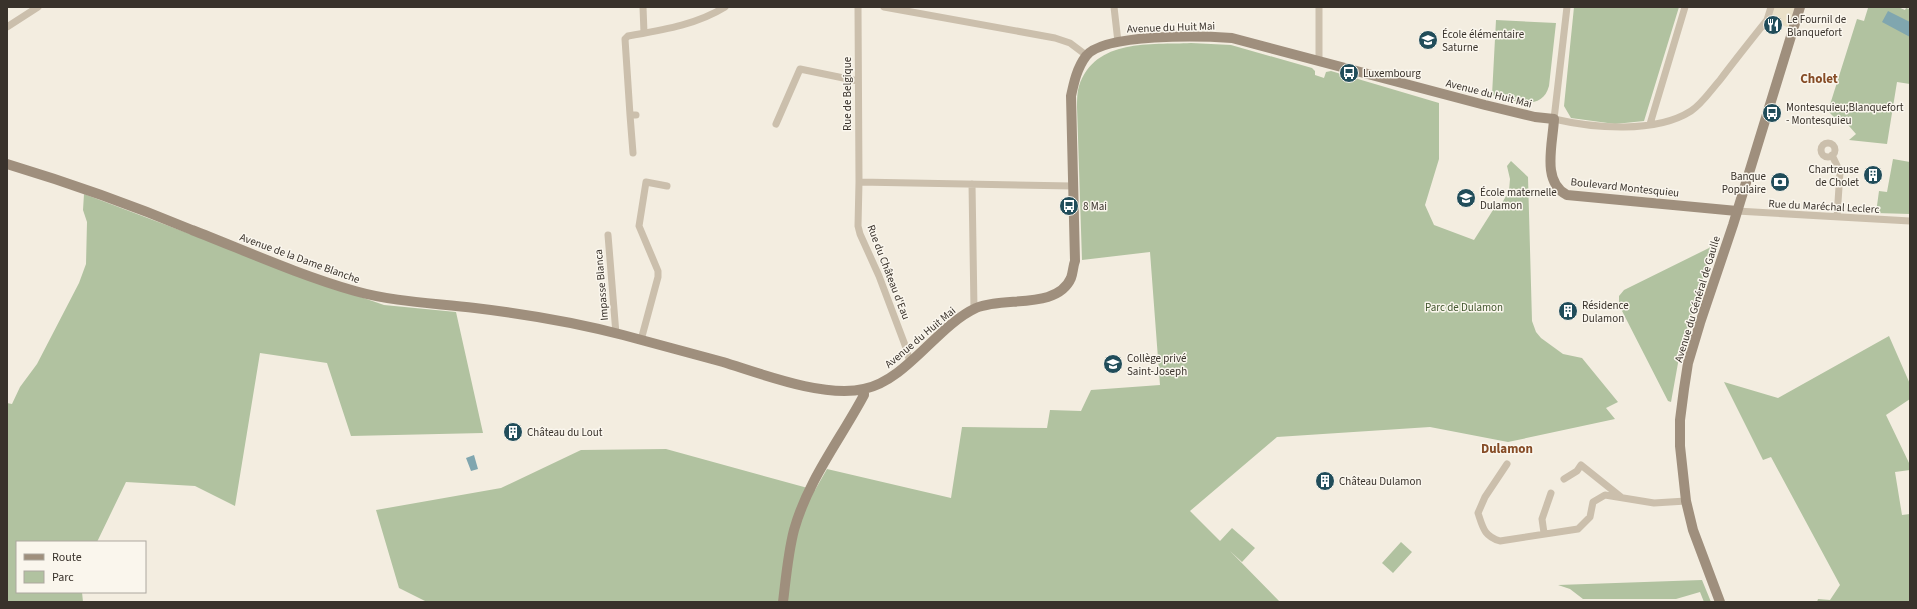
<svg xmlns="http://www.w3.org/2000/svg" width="1917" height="609" font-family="'Source Sans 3',sans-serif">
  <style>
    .green { fill: #b1c2a0 }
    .plaza { fill: #eae0c8 }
    .water { fill: #80a6af }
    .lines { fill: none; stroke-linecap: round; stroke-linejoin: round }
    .street { stroke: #cbbfac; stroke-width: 7 }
    .secondary { stroke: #9f8f7d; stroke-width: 10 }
    .labels { text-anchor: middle; stroke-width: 3; stroke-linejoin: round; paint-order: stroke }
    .poi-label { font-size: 11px; fill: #39322b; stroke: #faf6ed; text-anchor: start }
    .street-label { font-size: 11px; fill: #39322b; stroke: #faf6ed }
    .park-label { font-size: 11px; fill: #42572f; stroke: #faf6ed }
    .quarter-label { font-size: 13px; font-weight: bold; fill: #864c26; stroke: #faf6ed }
  </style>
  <rect width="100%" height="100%" fill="#f3ede0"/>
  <path class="green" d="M1574,7h105l-35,114 -29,3 -44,-6 -7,-12z
    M1865,7h33l7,3 1,-2 4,1v75l-13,-2 -10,62 -38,-4 7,-6 -14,-16 -4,3 -10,-10 29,-92 7,2 4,-13z
    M1496,20l60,3 -7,63c-7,27 -38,14 -57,9z
    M1191,43l40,2 81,23 3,3v4l9,3 2,-6 5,-1 108,32v56l-14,46 9,20 40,15 19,-30 9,-7 7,-12 1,-12 -3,-13 4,-5 17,16 4,144 4,11 5,6 22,16 19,4 36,44 -12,6 9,11 -107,23 -78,-15 -153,10 -87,74 30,30 12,-13 23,20 -13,14 -12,-11 50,51h-853l-28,-14 -23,-78 125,-22 80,-38 85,-1 149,41 12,-21 124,29 11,-71 85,1 3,-18 31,1 10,-21 69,-5 -10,-133 -68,8 -5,-153c0,-7 0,-15 2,-21 16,-48 72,-41 112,-43z
    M1893,159l17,3v52l-34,-1 3,-22 8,1z
    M84,194l236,89 64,22 72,7 27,121 -132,3 -24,-73 -67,-10 -25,153 -40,-20 -69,-4 -29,60h-80v50h65l1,10h-76v-199l5,1 8,-17 17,-23 42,-81 7,-19 1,-42 -4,-12z
    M1714,242l-34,110 -9,50 -3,-1 -49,-96v-9l5,-6 85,-42z
    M1889,336l21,48v15l-24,16 24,50v5l-15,2 7,43 8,-1v88h-93l1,-3 12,1 10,-15 -69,-128 -8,3 -39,-78 54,16z
    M1401,542l11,10 -19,21 -11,-10z
    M1702,580l9,22h-7l-4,-10 -24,7h-93l-13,-10 -12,-4z"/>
  <path class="plaza" d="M1774,7h22l-7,21 -19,-8z"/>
  <path class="water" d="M1888,11l22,11v15l-28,-15z
    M474,455l4,14 -7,2 -5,-13z"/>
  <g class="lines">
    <path class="street" d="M643,7l1,26
      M858,7l1,175
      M884,7l171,31 15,5 16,12
      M1114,7l4,35
      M1319,7v53
      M1567,7l-13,112c39,9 101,15 137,-8 11,-7 20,-21 29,-31 15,-20 31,-40 47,-60l4,-13
      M7,27l31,-20
      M630,115l3,38
      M636,115h-6l-5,-76 3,-3c34,-6 68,-11 97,-29
      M776,124l24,-55 58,12
      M1650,124l35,-117
      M1821 150a7 7 0 1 1 14 0a7 7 0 1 1-14 0Z
      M1832,155l8,17 -3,45
      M972,184l2,125
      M1737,211l173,10
      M608,235l8,99
      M641,340l17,-63v-6l-19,-45 7,-44 21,4
      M910,362l-5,-17 -26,-69 -19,-42 -2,-8 1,-44 213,4
      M1507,464l-22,33 -7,16c5,15 6,23 22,28l78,-12 12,-12 3,-15 12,-7 49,8 32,-2
      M1564,479l13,-8 4,-6 40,32
      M1544,533l-2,-14 9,-26"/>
    <path class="secondary" d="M7,164c63,19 125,41 185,66 54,21 107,45 163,61 39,11 79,12 120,17 50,6 99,14 148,27 33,9 67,18 100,27 39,12 101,36 141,27 43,-9 73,-63 112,-81 28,-12 81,2 95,-30 2,-5 2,-12 4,-17l-4,-165c3,-14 6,-28 15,-40 18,-23 116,-20 146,-18l253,67 50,12 19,2c-1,24 -13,63 13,76l170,16
      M783,602c3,-24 5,-49 11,-72 14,-50 46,-90 70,-135v-5
      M1720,602l-27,-72 -7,-29 -6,-55v-26l4,-31 4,-26 12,-40 33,-98 67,-218"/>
  </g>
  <defs>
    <symbol id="restaurant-disc" viewBox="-11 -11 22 22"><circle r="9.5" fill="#214d5a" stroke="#faf6ed"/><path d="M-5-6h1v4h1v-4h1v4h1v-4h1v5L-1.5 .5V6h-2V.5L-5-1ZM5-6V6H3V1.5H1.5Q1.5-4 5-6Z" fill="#fff"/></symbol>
    <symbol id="school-disc" viewBox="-11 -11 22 22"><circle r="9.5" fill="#214d5a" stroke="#faf6ed"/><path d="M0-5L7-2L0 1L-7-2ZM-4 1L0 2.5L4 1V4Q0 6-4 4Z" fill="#fff"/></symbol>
    <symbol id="bus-disc" viewBox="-11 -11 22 22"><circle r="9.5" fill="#214d5a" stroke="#faf6ed"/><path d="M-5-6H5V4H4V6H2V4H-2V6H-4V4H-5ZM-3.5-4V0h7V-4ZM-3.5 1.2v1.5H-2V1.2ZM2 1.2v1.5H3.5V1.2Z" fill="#fff"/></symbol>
    <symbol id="building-disc" viewBox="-11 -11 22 22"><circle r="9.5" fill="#214d5a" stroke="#faf6ed"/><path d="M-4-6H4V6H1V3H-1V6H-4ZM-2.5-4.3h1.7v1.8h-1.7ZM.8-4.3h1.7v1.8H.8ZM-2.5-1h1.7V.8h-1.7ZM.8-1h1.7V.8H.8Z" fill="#fff"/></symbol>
    <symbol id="bank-disc" viewBox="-11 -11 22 22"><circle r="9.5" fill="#214d5a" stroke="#faf6ed"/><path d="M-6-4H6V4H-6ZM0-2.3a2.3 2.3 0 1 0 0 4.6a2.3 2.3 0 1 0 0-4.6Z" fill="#fff"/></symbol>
  </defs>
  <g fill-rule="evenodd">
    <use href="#restaurant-disc" x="1762" y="14" width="22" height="22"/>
    <use href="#school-disc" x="1417" y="29" width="22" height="22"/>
    <use href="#bus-disc" x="1338" y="62" width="22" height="22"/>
    <use href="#bus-disc" x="1761" y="102" width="22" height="22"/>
    <use href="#building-disc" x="1862" y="164" width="22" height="22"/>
    <use href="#bank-disc" x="1769" y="171" width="22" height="22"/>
    <use href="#school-disc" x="1455" y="187" width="22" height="22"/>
    <use href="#bus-disc" x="1058" y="195" width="22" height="22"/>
    <use href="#building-disc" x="1557" y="300" width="22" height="22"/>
    <use href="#school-disc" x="1102" y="353" width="22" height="22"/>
    <use href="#building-disc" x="502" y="421" width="22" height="22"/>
    <use href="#building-disc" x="1314" y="470" width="22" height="22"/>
  </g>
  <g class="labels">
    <g class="poi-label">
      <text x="1787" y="23">Le Fournil de<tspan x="1787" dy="13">Blanquefort</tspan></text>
      <text x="1442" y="38">École élémentaire<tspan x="1442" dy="13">Saturne</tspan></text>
      <text x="1363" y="77">Luxembourg</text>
      <text x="1786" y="111">Montesquieu;Blanquefort<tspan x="1786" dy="13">- Montesquieu</tspan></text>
      <text x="1859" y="173" text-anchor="end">Chartreuse<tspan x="1859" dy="13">de Cholet</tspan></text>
      <text x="1766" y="180" text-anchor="end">Banque<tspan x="1766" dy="13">Populaire</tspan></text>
      <text x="1480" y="196">École maternelle<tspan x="1480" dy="13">Dulamon</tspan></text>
      <text x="1083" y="210">8 Mai</text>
      <text x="1582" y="309">Résidence<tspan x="1582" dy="13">Dulamon</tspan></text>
      <text x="1127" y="362">Collège privé<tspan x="1127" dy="13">Saint-Joseph</tspan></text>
      <text x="527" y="436">Château du Lout</text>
      <text x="1339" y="485">Château Dulamon</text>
    </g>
    <g class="street-label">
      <text transform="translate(1171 27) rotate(-2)" y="4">Avenue du Huit Mai</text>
      <text transform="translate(1489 93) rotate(14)" y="4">Avenue du Huit Mai</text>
      <text transform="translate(847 94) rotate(-90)" y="4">Rue de Belgique</text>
      <text transform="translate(1625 187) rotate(6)" y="4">Boulevard Montesquieu</text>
      <text transform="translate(1824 206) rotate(3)" y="4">Rue du Maréchal Leclerc</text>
      <text transform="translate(300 258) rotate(20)" y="4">Avenue de la Dame Blanche</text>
      <text transform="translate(889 272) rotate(69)" y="4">Rue du Château d'Eau</text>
      <text transform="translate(601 285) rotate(-95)" y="4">Impasse Blanca</text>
      <text transform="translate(1697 299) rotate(-73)" y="4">Avenue du Général de Gaulle</text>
      <text transform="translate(920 337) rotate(-40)" y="4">Avenue du Huit Mai</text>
    </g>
    <g class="park-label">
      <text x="1464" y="311">Parc de Dulamon</text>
    </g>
    <g class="quarter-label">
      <text x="1819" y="83">Cholet</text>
      <text x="1507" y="453">Dulamon</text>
    </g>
  </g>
  <rect width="1917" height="609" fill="none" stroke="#39322b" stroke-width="16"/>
  <rect x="16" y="541" width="130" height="52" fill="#faf6ed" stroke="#ada89f"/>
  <rect x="24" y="554" width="20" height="6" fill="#9f8f7d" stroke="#ada89f"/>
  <text x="52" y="561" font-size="12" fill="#39322b">Route</text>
  <rect x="24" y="571" width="20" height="12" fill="#b1c2a0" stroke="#ada89f"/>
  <text x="52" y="581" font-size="12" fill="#39322b">Parc</text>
</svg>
